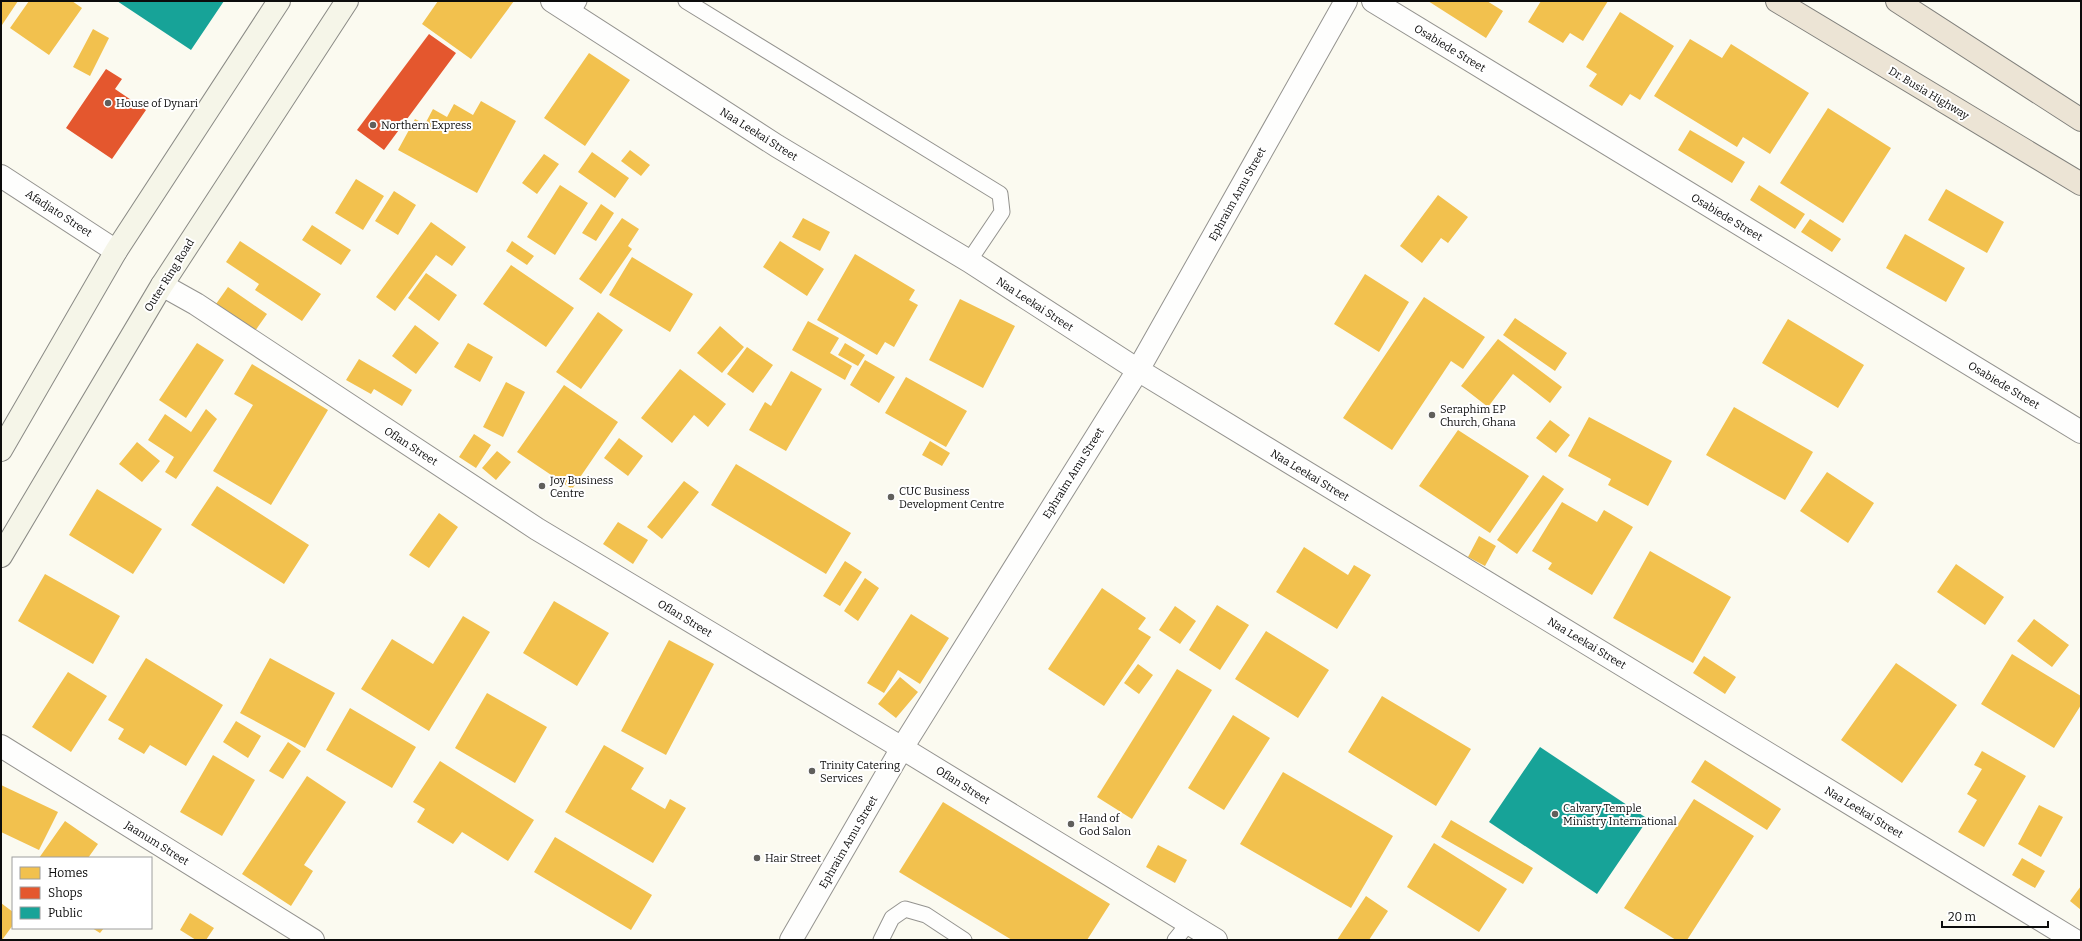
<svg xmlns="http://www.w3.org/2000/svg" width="2082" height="941" font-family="Bitter,serif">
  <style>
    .homes { fill: #f2c14e }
    .shops { fill: #e4572e }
    .public { fill: #17a398 }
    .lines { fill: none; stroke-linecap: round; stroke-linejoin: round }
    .service-casing { stroke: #94938f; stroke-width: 17 }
    .minor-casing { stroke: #94938f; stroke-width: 24 }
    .secondary-casing { stroke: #8a8a85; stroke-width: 24 }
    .trunk-casing { stroke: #81807c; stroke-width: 24 }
    .service { stroke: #fefefd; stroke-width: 15 }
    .minor { stroke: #fefefd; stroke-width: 22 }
    .secondary { stroke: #f5f5e8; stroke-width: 22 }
    .trunk { stroke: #ece4d5; stroke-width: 22 }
    .poi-dot { fill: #605f5c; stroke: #fff; stroke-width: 1.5 }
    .labels { text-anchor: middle; stroke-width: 4; stroke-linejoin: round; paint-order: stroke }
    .street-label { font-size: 11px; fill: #0c0c0c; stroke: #fff }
    .poi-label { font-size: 11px; fill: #0c0c0c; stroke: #fff; text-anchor: start }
  </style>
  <rect width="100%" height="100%" fill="#fbfaf0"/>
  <path class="homes" d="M1,1h17l-16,24 -1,-1z
    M29,1h43l10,7 -33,47 -39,-27z
    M438,1h76l-43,58 -49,-35z
    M1428,1h59l16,10 -17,27z
    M1541,1h67l-25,40 -13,-8 -7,10 -35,-21z
    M1620,12l54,34 -34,54 -10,-6 -8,12 -33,-20 8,-12 -11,-7z
    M93,29l16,9 -19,38 -17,-9z
    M1690,39l32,19 9,-14 78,49 -39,61 -27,-17 -6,10 -83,-51z
    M589,53l41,27 -45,66 -41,-28z
    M481,101l35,20 -39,72 -79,-43 17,-31 10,5 8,-15 14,8 7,-13 19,11z
    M1828,108l63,40 -48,75 -63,-40z
    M1690,130l55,32 -13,21 -54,-33z
    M630,150l20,15 -9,11 -20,-15z
    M592,152l37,26 -14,20 -37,-26z
    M544,154l15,10 -22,30 -15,-11z
    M356,179l28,17 -21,34 -28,-17z
    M560,185l28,18 -33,52 -28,-18z
    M1759,185l46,29 -10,15 -45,-29z
    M1946,189l58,33 -17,31 -59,-33z
    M394,191l22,14 -18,30 -23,-14z
    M1438,195l30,22 -20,26 -7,-5 -19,25 -22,-17z
    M601,204l13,9 -18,28 -14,-8z
    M622,218l17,11 -11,17 4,3 -31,45 -22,-15z
    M803,218l27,14 -10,19 -28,-14z
    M1810,219l31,20 -9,13 -31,-20z
    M431,222l35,25 -14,19 -16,-11 -41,56 -19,-14z
    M312,225l39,25 -10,15 -39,-25z
    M1905,234l60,34 -19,34 -60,-34z
    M240,241l81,53 -19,27 -47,-31 4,-6 -33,-22z
    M512,241l22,15 -7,9 -21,-14z
    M780,241l44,28 -17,27 -44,-29z
    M855,254l60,36 -6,10 9,5 -24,42 -9,-5 -8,13 -60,-35z
    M632,257l61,37 -23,38 -61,-37z
    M511,265l63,43 -28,39 -63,-43z
    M426,273l31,22 -18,26 -31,-23z
    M1365,274l44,28 -30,50 -45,-28z
    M228,287l39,27 -12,17 -39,-27z
    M1424,297l61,40 -22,32 -12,-8 -59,89 -49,-32z
    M960,299l55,27 -32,62 -54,-28z
    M598,312l25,18 -42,59 -25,-17z
    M1515,318l52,35 -12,18 -52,-36z
    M1788,319l76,46 -26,43 -76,-45z
    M808,321l31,17 -9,15 22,13 -7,14 -53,-30z
    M415,325l24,18 -23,31 -24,-18z
    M720,326l24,21 -22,26 -25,-20z
    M1498,339l64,48 -12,16 -37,-29 -25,33 -27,-21z
    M197,343l27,17 -38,58 -27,-18z
    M468,343l25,14 -13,25 -26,-15z
    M845,343l20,12 -7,11 -20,-11z
    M747,347l26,18 -20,28 -26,-19z
    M359,359l53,31 -10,16 -28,-17 -3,5 -25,-14z
    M865,360l30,17 -16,26 -29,-18z
    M252,364l76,46 -57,95 -58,-34 40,-66 -19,-11z
    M680,369l46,35 -18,23 -14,-12 -22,28 -31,-25z
    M791,371l31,18 -36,62 -37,-21 16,-28 6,4z
    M906,377l61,34 -21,36 -61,-34z
    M506,382l19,10 -22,45 -20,-10z
    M564,385l54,37 -46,67 -55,-37z
    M1734,407l79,45 -28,48 -79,-45z
    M206,409l11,10 -41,60 -11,-7 9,-15 -26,-17 17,-26 26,18z
    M1589,417l83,44 -24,45 -40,-21 3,-6 -43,-23z
    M1550,420l20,15 -14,18 -20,-15z
    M1458,430l71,46 -39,57 -71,-47z
    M474,434l17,11 -15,23 -17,-11z
    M619,438l24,18 -15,20 -24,-18z
    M930,441l20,12 -8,13 -20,-11z
    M137,442l23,19 -18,21 -23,-18z
    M497,451l14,11 -15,18 -14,-12z
    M736,464l115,69 -25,41 -115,-69z
    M1827,472l47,31 -26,40 -48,-32z
    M1543,475l21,14 -47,65 -20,-14z
    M684,481l15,11 -37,47 -15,-12z
    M217,486l92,59 -25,39 -93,-59z
    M97,489l65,40 -29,45 -64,-39z
    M1562,502l35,20 7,-12 29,17 -41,68 -44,-26 4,-6 -20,-12z
    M439,513l19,14 -29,41 -20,-13z
    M618,522l30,18 -15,24 -30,-20z
    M1479,536l17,10 -11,20 -17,-9z
    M1304,547l44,28 6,-10 17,10 -34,54 -61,-37z
    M1650,551l81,46 -38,66 -80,-45z
    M845,561l17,11 -22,34 -17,-10z
    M1956,564l48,33 -19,28 -48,-33z
    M45,574l75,42 -27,48 -75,-43z
    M865,578l14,10 -21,33 -14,-10z
    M1102,588l44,30 -8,11 13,8 -47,69 -56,-37z
    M554,601l55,32 -32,53 -54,-33z
    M1217,605l32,20 -29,45 -31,-20z
    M1175,606l21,15 -16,23 -21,-14z
    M911,614l38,24 -29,46 -22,-14 -14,23 -17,-10z
    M463,616l27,16 -61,99 -68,-42 31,-50 41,25z
    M2034,619l35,26 -17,22 -35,-26z
    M1266,631l63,39 -31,48 -63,-39z
    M669,640l45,24 -48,91 -45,-24z
    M2012,654l69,42v9l-27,43 -73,-44z
    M1704,656l32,21 -11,17 -32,-21z
    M146,658l77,47 -37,61 -36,-21 -6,9 -26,-15 6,-10 -16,-9z
    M270,658l65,35 -30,55 -65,-35z
    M1896,663l61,42 -55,78 -61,-43z
    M1138,664l15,11 -14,19 -15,-11z
    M1177,669l35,21 -80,129 -35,-22z
    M68,672l39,24 -36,56 -39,-25z
    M900,677l18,15 -22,26 -18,-14z
    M487,693l60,34 -32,56 -60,-35z
    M1382,696l89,53 -35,57 -88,-54z
    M350,708l66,39 -24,41 -66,-38z
    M1233,715l37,23 -46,72 -36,-22z
    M236,721l25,15 -13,22 -25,-16z
    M288,742l13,9 -18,28 -14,-8z
    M604,745l40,23 -13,21 34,20 5,-10 16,9 -33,55 -88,-51z
    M1982,751l44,25 -42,71 -26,-15 19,-32 -10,-6 15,-25 -8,-4z
    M213,755l42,25 -33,56 -42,-24z
    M1705,760l76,49 -14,21 -76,-48z
    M440,761l94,59 -26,41 -46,-29 -9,12 -36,-22 8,-13 -12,-7z
    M1283,772l110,64 -42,72 -111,-64z
    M307,776l39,26 -42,63 9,6 -22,35 -49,-32z
    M1,785l57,27 -19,38 -38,-18z
    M1694,799l60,37 -67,104h-11l-52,-32z
    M943,802l167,102 -23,36h-75l-113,-68z
    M2039,805l24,12 -22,40 -23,-13z
    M1451,820l82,48 -10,16 -82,-47z
    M65,821l33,23 -10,14h-49z
    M555,837l97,58 -21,35 -97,-58z
    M1434,843l73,46 -28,43 -72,-45z
    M1158,845l29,15 -12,23 -29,-16z
    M2022,858l23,13 -10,17 -23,-13z
    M2081,886v24l-11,-9z
    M1366,896l22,15 -19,29h-32z
    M1,903l12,9v13l-11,15z
    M190,913l24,15 -8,12h-10l-16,-10z
    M92,928h12l-4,5z"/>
  <path class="shops" d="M429,34l27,19 -72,97 -27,-20z
    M106,69l16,10 -7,10 31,21 -34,49 -46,-31z"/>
  <path class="public" d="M117,1h107l-33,49z
    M1540,747l108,72 -51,75 -108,-72z"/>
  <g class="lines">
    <defs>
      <path id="service" d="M686,1l314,193 2,18 -33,49
        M572,13l7,-12
        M881,940l11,-22 13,-9 21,6 38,25
        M1175,940l13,-16"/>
      <path id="minor" d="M552,1l225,145 192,115 169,109 936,570
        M1373,1l708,431
        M1,176l115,75
        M162,285l34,19 341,225 365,219 314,192
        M1,746l312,194
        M791,940l111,-192 236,-378 208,-369"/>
      <path id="secondary" d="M1,450l115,-199 163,-250
        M1,556l161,-271 185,-284"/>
      <path id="trunk" d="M1777,1l304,183
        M1897,1l184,119"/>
    </defs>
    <use href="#service" class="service-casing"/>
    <use href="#minor" class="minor-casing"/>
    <use href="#secondary" class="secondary-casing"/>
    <use href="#trunk" class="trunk-casing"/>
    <use href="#service" class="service"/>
    <use href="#minor" class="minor"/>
    <use href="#secondary" class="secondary"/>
    <use href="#trunk" class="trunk"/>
  </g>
  <g class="poi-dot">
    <circle cx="108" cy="103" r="4"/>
    <circle cx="373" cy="125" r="4"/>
    <circle cx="1432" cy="415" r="4"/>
    <circle cx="542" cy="486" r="4"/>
    <circle cx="891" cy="497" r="4"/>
    <circle cx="812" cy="771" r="4"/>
    <circle cx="1555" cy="814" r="4"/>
    <circle cx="1071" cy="824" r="4"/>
    <circle cx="757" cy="858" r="4"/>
  </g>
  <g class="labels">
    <g class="street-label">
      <text transform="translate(1450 48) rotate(31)" y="4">Osabiede Street</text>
      <text transform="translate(1929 93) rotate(31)" y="4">Dr. Busia Highway</text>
      <text transform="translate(759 134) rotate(32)" y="4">Naa Leekai Street</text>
      <text transform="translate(1237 194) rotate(-61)" y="4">Ephraim Amu Street</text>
      <text transform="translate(59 213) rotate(33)" y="4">Afadjato Street</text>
      <text transform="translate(1727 217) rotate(31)" y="4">Osabiede Street</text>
      <text transform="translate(169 275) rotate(-58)" y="4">Outer Ring Road</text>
      <text transform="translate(1035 304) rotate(33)" y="4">Naa Leekai Street</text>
      <text transform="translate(2004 385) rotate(31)" y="4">Osabiede Street</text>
      <text transform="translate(411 446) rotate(33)" y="4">Oflan Street</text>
      <text transform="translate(1073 473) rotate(-58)" y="4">Ephraim Amu Street</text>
      <text transform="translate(1310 475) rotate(31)" y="4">Naa Leekai Street</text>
      <text transform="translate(685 618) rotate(31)" y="4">Oflan Street</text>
      <text transform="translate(1587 643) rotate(31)" y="4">Naa Leekai Street</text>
      <text transform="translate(963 785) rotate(32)" y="4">Oflan Street</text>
      <text transform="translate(1864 812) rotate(31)" y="4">Naa Leekai Street</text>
      <text transform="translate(848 842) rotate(-60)" y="4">Ephraim Amu Street</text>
      <text transform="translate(157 843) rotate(32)" y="4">Jaanum Street</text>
    </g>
    <g class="poi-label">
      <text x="116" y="107">House of Dynari</text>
      <text x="381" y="129">Northern Express</text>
      <text x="1440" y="413">Seraphim EP<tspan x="1440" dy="13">Church, Ghana</tspan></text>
      <text x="550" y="484">Joy Business<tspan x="550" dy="13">Centre</tspan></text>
      <text x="899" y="495">CUC Business<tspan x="899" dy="13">Development Centre</tspan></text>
      <text x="820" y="769">Trinity Catering<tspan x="820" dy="13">Services</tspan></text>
      <text x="1563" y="812">Calvary Temple<tspan x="1563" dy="13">Ministry International</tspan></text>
      <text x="1079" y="822">Hand of<tspan x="1079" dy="13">God Salon</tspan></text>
      <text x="765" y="862">Hair Street</text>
    </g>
  </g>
  <rect width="2082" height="941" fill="none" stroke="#0c0c0c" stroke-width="4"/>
  <rect x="12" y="857" width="140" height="72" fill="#ffffff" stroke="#9e9e9e"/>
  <rect x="20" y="867" width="20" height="12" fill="#f2c14e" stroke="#9e9e9e"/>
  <text x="48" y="877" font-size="12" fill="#0c0c0c">Homes</text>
  <rect x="20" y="887" width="20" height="12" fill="#e4572e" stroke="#9e9e9e"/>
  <text x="48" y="897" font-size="12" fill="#0c0c0c">Shops</text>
  <rect x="20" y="907" width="20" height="12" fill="#17a398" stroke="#9e9e9e"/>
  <text x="48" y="917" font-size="12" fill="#0c0c0c">Public</text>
  <path d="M1942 921v6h106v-6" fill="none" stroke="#0c0c0c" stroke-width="2"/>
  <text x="1948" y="921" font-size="12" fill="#0c0c0c" stroke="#ffffff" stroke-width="3" paint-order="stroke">20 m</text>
</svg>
